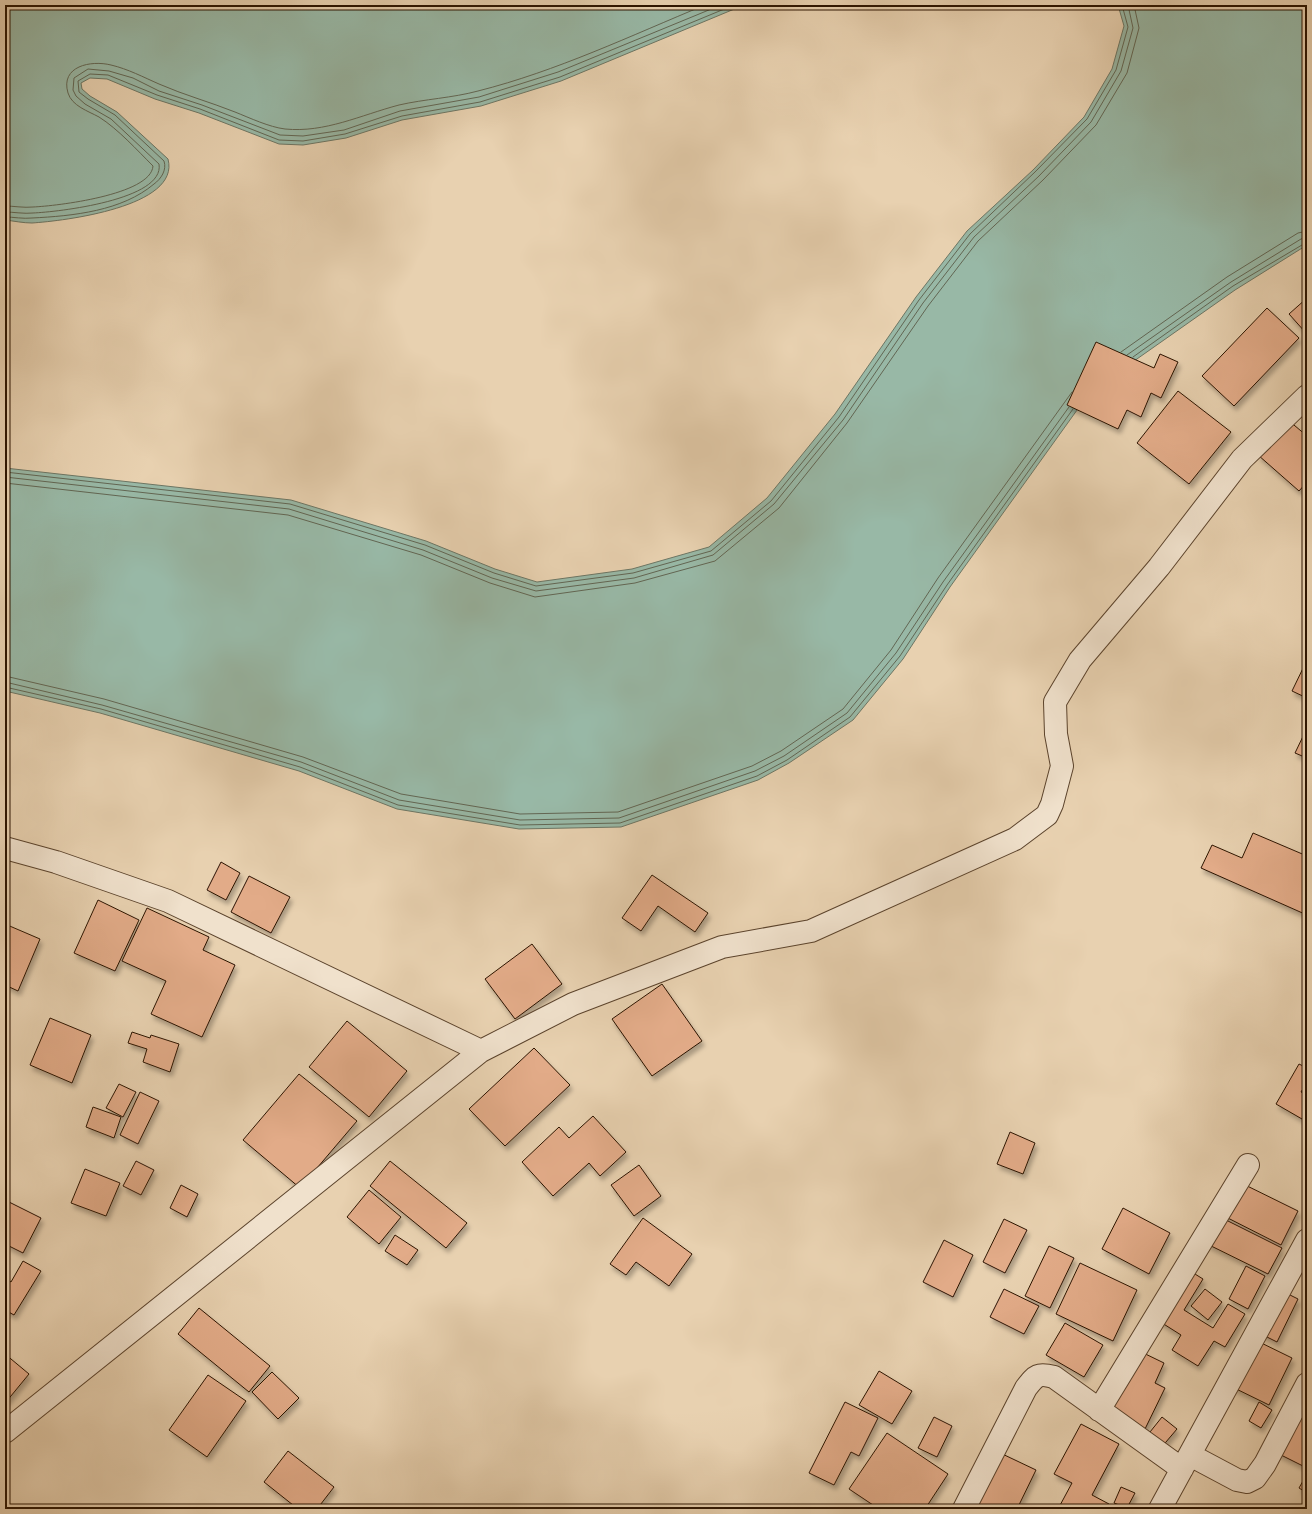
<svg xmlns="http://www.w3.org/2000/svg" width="1312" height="1514" font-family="'Libre Caslon Text',serif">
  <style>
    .water { fill: #98b8a6; stroke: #6d7664 }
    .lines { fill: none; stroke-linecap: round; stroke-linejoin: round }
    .shore { stroke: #626653; stroke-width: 1 }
    .building { fill: #e2ab88; stroke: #2c1400; filter: url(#shadow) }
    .street-casing { stroke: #5b432c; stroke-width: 24 }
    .street { stroke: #f0e1cc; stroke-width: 22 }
  </style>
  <defs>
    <filter id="shadow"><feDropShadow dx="2.5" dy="4.5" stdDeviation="2" flood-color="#0004"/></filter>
  </defs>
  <rect width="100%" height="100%" fill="#e8d1b0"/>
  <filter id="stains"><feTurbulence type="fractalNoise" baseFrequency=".005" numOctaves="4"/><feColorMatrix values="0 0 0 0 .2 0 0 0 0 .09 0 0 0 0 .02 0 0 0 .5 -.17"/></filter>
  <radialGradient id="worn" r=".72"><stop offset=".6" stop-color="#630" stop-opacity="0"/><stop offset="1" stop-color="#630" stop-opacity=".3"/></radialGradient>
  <path class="water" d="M5,5h739l-183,76 -80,25 -79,14 -56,18 -43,7 -24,-1 -80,-31 -44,-14 -48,-20 -17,-1 -9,5 1,6 8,7 27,16 51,47c13,48 -105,62 -136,64 -9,0 -18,-2 -27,-3z
    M1118,5h189v240l-72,45 -145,102 -140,195 -47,72 -50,61 -64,43 -31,17 -137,47 -102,2 -122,-20 -98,-38 -199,-58 -95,-22v-223l286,32 135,41 69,28 42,13 95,-13 77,-22 58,-49 68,-84 81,-117 51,-66 66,-61 51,-53 28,-48 12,-43z"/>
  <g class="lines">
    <path class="shore" d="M5,206c9,0 19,2 28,1 23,-1 118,-12 120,-41 -16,-16 -35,-37 -54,-49 -11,-6 -27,-11 -31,-24 -8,-27 23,-33 43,-28 17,4 32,12 48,19 25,11 51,18 76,28 15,6 34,15 50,17 40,4 76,-14 114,-24 26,-6 53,-7 79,-14 79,-20 152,-55 227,-86
      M5,212c9,0 19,2 28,1 24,-1 132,-13 126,-49l-48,-45 -26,-15 -9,-8 -3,-6 1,-12 14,-9 21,2 24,7 26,13 43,14 78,30 23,1 41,-6 56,-19 79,-14 79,-25 163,-67
      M5,217c9,0 18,2 27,1 41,-2 90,-7 122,-34 7,-5 13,-14 10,-23l-49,-46 -27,-16 -9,-7 -1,-11 12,-7 18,1 49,20 43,14 79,31 24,1 42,-7 57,-18 78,-14 80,-25 174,-72
      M1121,352l106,-75 71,-44 9,-2
      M1127,355l104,-73 70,-43 6,-2
      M1133,357l100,-71 74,-44
      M5,472l285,32 135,41 69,28 42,13 97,-13 78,-22 60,-50 68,-84 80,-117 51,-66 65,-62 52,-53 29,-49 12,-43 -6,-22
      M5,477l284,32 134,41 69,28 44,13 98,-13 79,-23 61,-51 69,-84 80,-117 51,-66 65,-61 52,-54 30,-51 12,-43 -5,-23
      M5,483l283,32 133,40 69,28 45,14 100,-14 80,-22 64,-53 68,-85 81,-117 50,-65 65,-61 53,-55 31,-52 12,-45 -5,-23
      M5,676l99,23 199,58 98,37 119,20 98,-2 134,-46 29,-15 62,-42 48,-59 47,-72 134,-186
      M5,682l97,23 199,57 98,38 121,20 99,-2 136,-47 29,-15 63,-43 49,-60 47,-71 126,-175
      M5,687l96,22 199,58 98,38 122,20 100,-2 137,-47 30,-16 63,-43 50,-61 47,-71 126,-176"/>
  </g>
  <path class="building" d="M1307,298v33l-1,2 -17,-19z
    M1267,308l32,30 -65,68 -32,-30z
    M1096,342l58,26 6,-14 18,8 -17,36 -10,-5 -10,24 -14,-7 -9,19 -51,-24z
    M1178,391l53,41 -42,52 -52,-41z
    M1288,420l19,16v46l-8,9 -41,-36z
    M1307,660v38l-15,-7z
    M1307,728v30l-12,-5z
    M1253,833l54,23v59l-106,-47 11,-23 30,13z
    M221,862l19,11 -14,27 -19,-10z
    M652,875l56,38 -13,19 -37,-26 -17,25 -19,-13z
    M249,876l41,21 -19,36 -40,-21z
    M98,900l41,20 -24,51 -41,-18z
    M147,908l62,29 -6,13 32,15 -33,72 -51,-23 15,-33 -44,-20z
    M5,924l35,15 -22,52 -13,-6z
    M532,944l30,40 -47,35 -30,-40z
    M662,984l40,57 -50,35 -40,-57z
    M50,1018l41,17 -19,48 -42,-18z
    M347,1021l60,50 -38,46 -60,-50z
    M132,1032l18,6 1,-3 28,9 -9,28 -27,-10 4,-13 -19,-6z
    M534,1048l36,37 -65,61 -36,-37z
    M1299,1064l8,4v14l-6,10 6,3v16l-5,8 -26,-15z
    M299,1074l58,47 -57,67 -57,-48z
    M119,1084l17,8 -13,25 -17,-9z
    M140,1092l19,9 -21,43 -18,-9z
    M93,1107l28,10 -7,21 -28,-11z
    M593,1116l33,36 -26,24 -11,-13 -36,33 -31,-34 37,-35 10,11z
    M1010,1132l25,11 -12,31 -26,-10z
    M136,1161l18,9 -13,25 -18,-9z
    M390,1161l77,62 -21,25 -76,-62z
    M639,1165l22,31 -27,20 -23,-31z
    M85,1169l35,14 -14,33 -35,-13z
    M1233,1179l65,32 -17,34 -65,-33z
    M181,1185l17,9 -11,23 -17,-9z
    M369,1190l32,27 -22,27 -32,-27z
    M5,1200l36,18 -18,35 -18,-9z
    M1123,1208l47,25 -21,41 -47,-25z
    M1212,1213l70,35 -14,26 -69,-34z
    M643,1218l49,36 -23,32 -33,-24 -10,13 -16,-11z
    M1004,1219l23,11 -22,43 -22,-11z
    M395,1235l23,15 -11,15 -22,-14z
    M944,1240l29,15 -20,42 -30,-15z
    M1049,1246l25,12 -24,50 -25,-12z
    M23,1261l18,10 -27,44 -9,-5v-32l6,4z
    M1080,1263l57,27 -24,51 -57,-27z
    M1182,1266l21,13 -19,31 29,18 15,-24 17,10 -20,33 -11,-6 -16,25 -26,-16 9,-15 -30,-19z
    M1246,1266l19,10 -17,33 -19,-10z
    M1276,1288l22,11 -21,43 -22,-11z
    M1004,1289l35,17 -15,28 -34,-17z
    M1205,1289l17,13 -14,18 -17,-14z
    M199,1308l71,58 -21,26 -71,-58z
    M1065,1323l38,22 -19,32 -38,-22z
    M1247,1336l45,22 -23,47 -47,-23z
    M1131,1347l33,16 -9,20 10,5 -20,41 -43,-22z
    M5,1354l24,20 -23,28 -1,-1z
    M1307,1370v98l-38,-19z
    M879,1371l33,20 -20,33 -33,-19z
    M272,1372l27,26 -21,21 -26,-27z
    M208,1375l38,26 -39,56 -38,-27z
    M845,1402l33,16 -19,38 -8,-4 -17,33 -25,-12z
    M1259,1402l13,8 -11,18 -12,-7z
    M934,1417l18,9 -15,31 -19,-9z
    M1162,1417l15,12 -17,20 -14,-12z
    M1081,1424l38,20 -27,51 17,9 -3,5h-48l14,-26 -18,-9z
    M887,1433l61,41 -23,35h-46l-30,-20z
    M288,1451l46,36 -17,22h-19l-34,-27z
    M996,1451l40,19 -19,39h-39l-8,-4z
    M1307,1474v19l-8,-5z
    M1121,1487l14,6 -8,15 -13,-5z"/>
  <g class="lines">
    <defs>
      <path id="street" d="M5,848l51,14 112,39 313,150
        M1099,1410l149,-245
        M5,1432l476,-381 92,-47 149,-57 89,-16 204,-92 32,-24 5,-11 10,-38 -6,-32 -1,-32 25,-42 79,-93 83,-108 65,-63
        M1190,1455l47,25 10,2 8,-4 10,-14 42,-80
        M964,1509l62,-121c10,-13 12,-15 28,-11l128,92
        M1160,1509l147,-269"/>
    </defs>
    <use href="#street" class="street-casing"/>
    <use href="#street" class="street"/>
  </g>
  <rect width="1312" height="1514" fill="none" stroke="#e8d1b0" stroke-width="20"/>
  <rect x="6" y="6" width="1300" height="1502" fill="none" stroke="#2c1400" stroke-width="2"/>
  <rect x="10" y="10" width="1292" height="1494" fill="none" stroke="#2c1400"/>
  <rect width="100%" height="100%" filter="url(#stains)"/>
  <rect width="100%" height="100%" fill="url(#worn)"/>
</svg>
